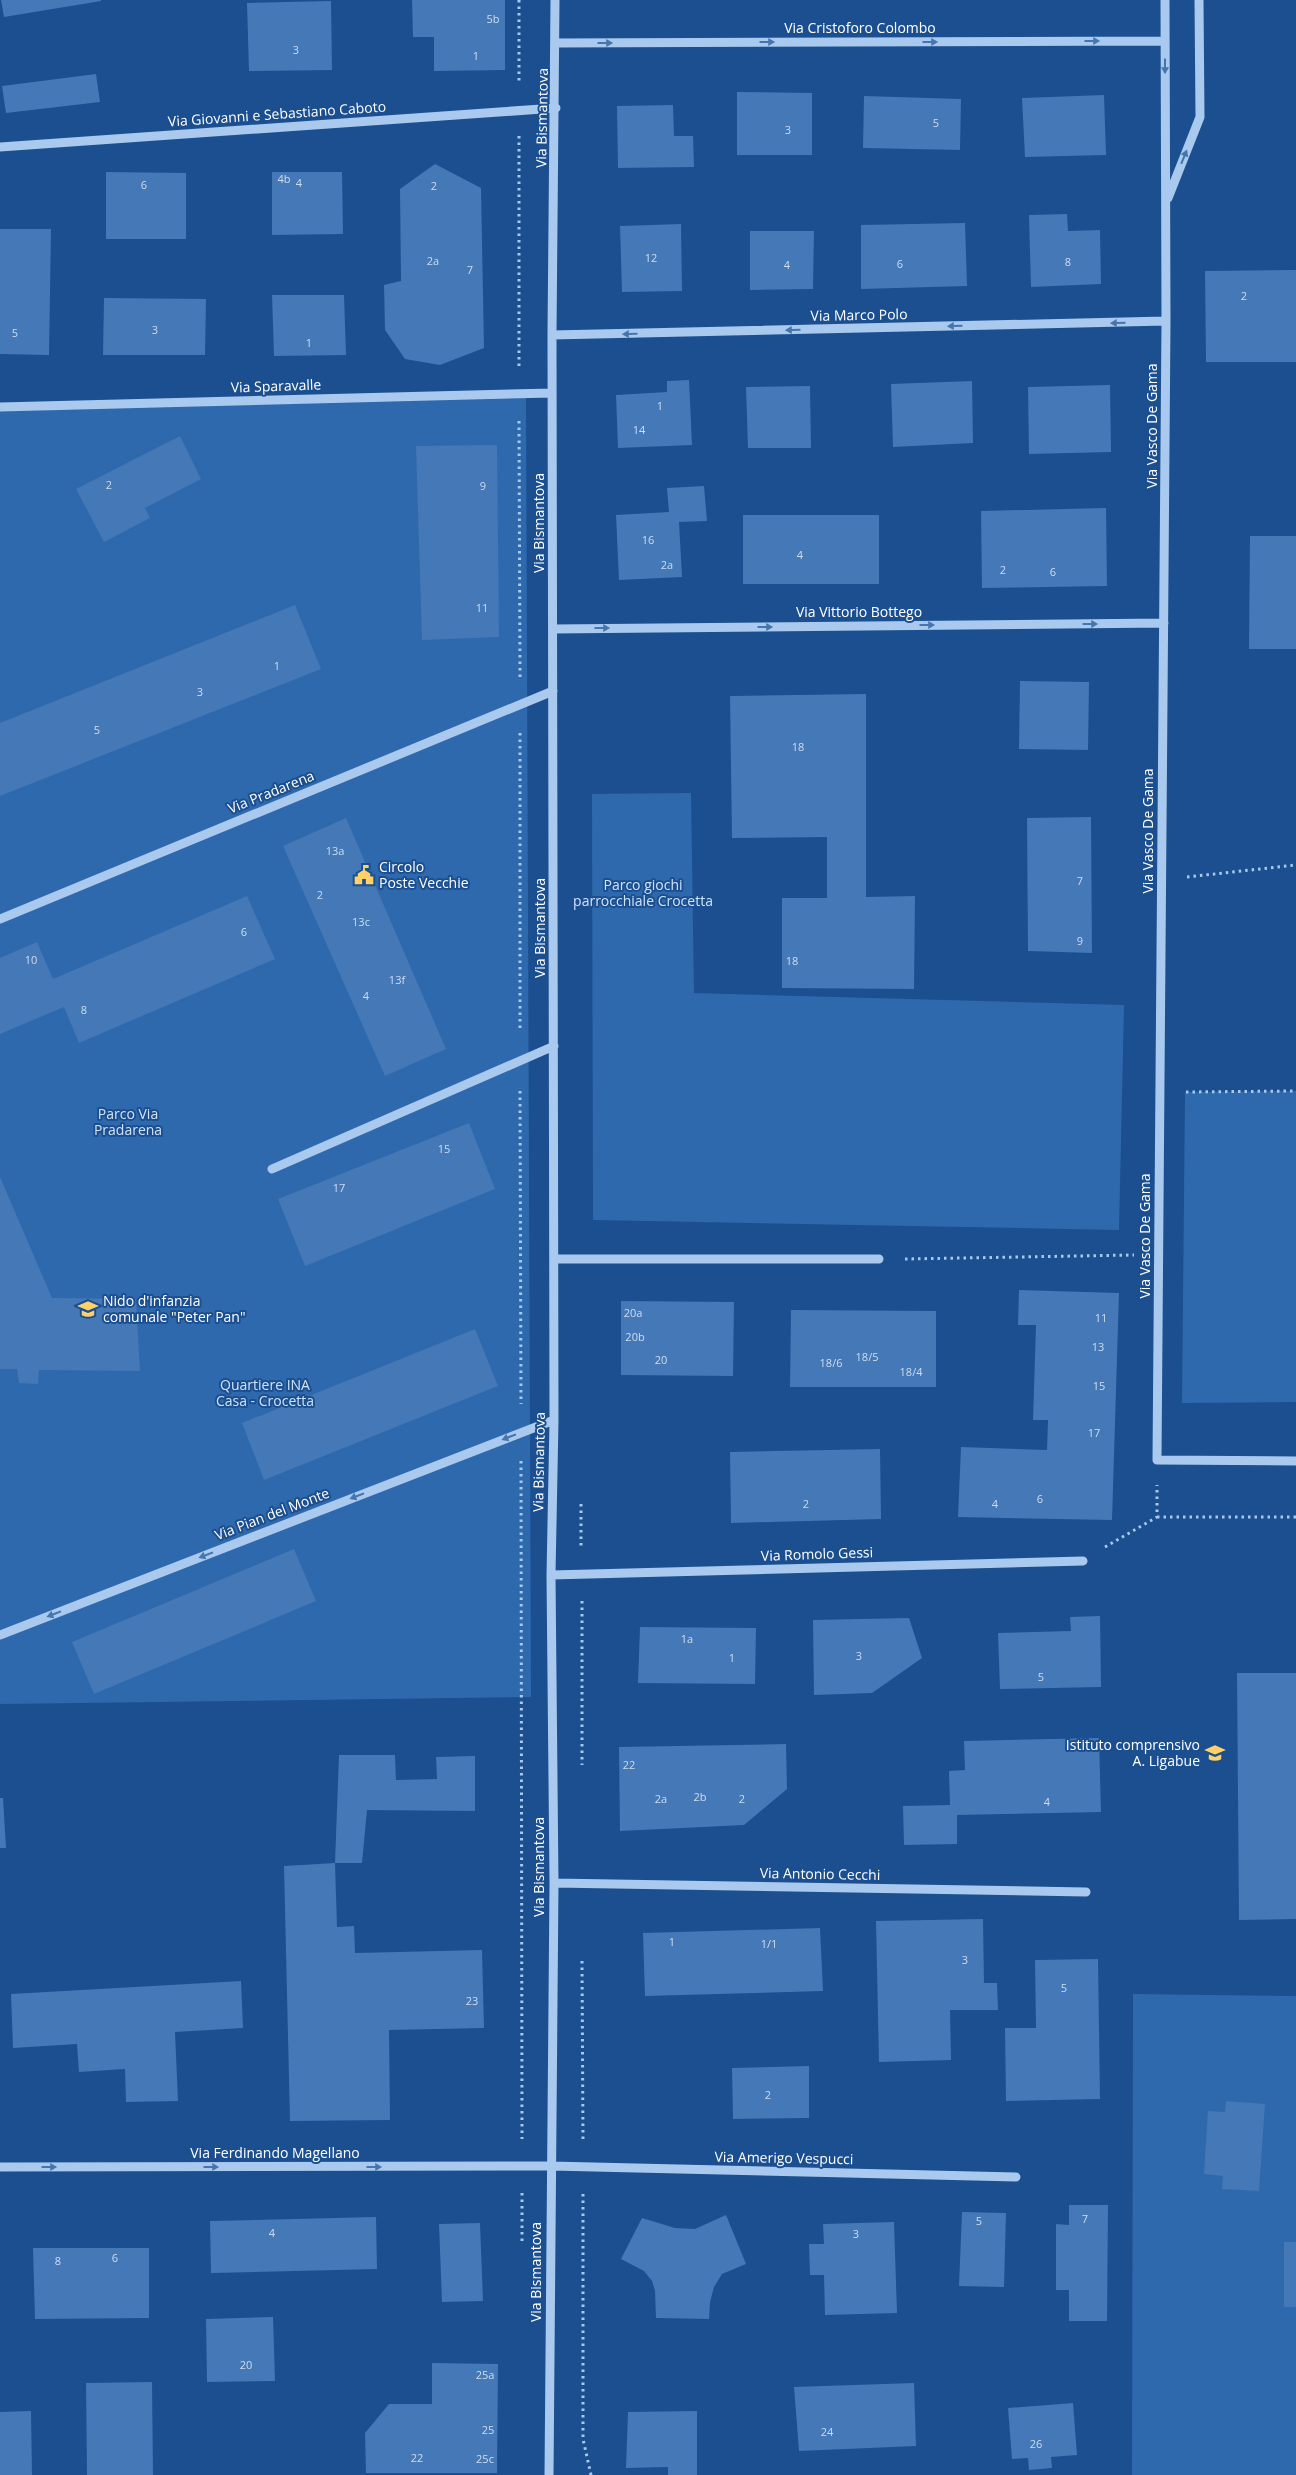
<svg xmlns="http://www.w3.org/2000/svg" width="1296" height="2475" font-family="'Open Sans',sans-serif">
  <style>
    .green { fill: #2e69ad }
    .building { fill: #4478b7 }
    .lines { fill: none; stroke-linecap: round; stroke-linejoin: round }
    .path { stroke: #a9c9ee; stroke-width: 3; stroke-dasharray: 2.5 4; stroke-linecap: butt }
    .minor { stroke: #a9c9ee; stroke-width: 9 }
    .oneway { fill: #4674ac }
    .labels { text-anchor: middle; stroke-width: 4; stroke-linejoin: round; paint-order: stroke }
    .number-label { font-size: 11px; fill: #d0dded }
    .street-label { font-size: 14px; fill: #fff; stroke: #1b4f8f }
    .poi-label { font-size: 14px; fill: #fff; stroke: #1b4f8f; text-anchor: start }
    .park-label { font-size: 14px; fill: #cfe3fa; stroke: #1b4f8f }
  </style>
  <rect width="100%" height="100%" fill="#1b4f8f"/>
  <path class="green" d="M526,393l5,1304 -531,7v-1296z
    M691,793l3,200 430,12 -5,225 -526,-10 -1,-426z
    M1296,1091v311l-114,1 3,-311z
    M1133,1994l163,2v479h-164z"/>
  <path class="building" d="M1,0h100v1l-97,16z
    M412,0h93v70l-71,1v-34h-21z
    M331,1l1,69 -83,1 -2,-68z
    M96,74l4,28 -94,11 -4,-27z
    M737,92l75,1v62h-75z
    M1104,95l2,60 -81,2 -3,-59z
    M864,96l97,3 -1,51 -97,-2z
    M673,105l1,31h19l1,31 -76,1 -1,-62z
    M435,164l46,24 3,160 -44,17 -35,-6 -20,-29 -1,-45 17,-4 -1,-92z
    M106,172l80,1v66h-80z
    M272,172h70l1,62 -71,1z
    M1067,214l1,17 32,-1 1,54 -70,3 -2,-72z
    M965,223l2,63 -106,3v-64z
    M681,224l1,67 -60,1 -2,-66z
    M0,229h51l-2,126 -49,-1z
    M750,231h64l-1,58 -63,1z
    M1296,270v92h-90l-1,-91z
    M272,295h72l2,60 -72,1z
    M104,298l102,1 -1,56h-102z
    M689,380l3,65 -74,3 -2,-53 51,-3v-11z
    M972,381l1,62 -80,4 -2,-63z
    M1110,385l1,67 -82,2 -1,-67z
    M810,386l1,62h-63l-2,-61z
    M180,436l21,43 -56,29 5,10 -46,24 -28,-53z
    M497,445l2,192 -77,3 -6,-194z
    M704,486l3,35 -28,1 3,55 -63,3 -3,-65 53,-3 -2,-24z
    M1106,508l1,78 -125,2 -1,-77z
    M743,515h136v69h-136z
    M1250,536h46v113h-47z
    M295,605l26,64 -321,127v-73z
    M1020,681l69,1 -1,68 -69,-1z
    M866,694v203l49,-1 -1,93 -132,-1v-90h45v-61l-95,1 -2,-142z
    M1091,817l1,136 -64,-2 -1,-133z
    M346,818l100,231 -61,27 -102,-230z
    M247,896l28,63 -196,84 -15,-36 -64,27v-76l37,-16 16,37z
    M469,1123l26,66 -190,77 -27,-67z
    M0,1177l52,121 84,1 4,72 -101,-1 -1,14 -19,-1 -2,-14h-17z
    M1019,1290l100,3 -7,227 -154,-3 3,-70 86,3 1,-30h-15l3,-95h-18z
    M621,1301l113,1 -1,74 -112,-1z
    M791,1310l145,1v76h-146z
    M475,1329l23,57 -234,94 -22,-57z
    M880,1449l1,70 -150,4 -1,-71z
    M294,1549l22,52 -222,93 -22,-52z
    M1100,1616l1,71 -101,2 -2,-56 73,-2 -1,-14z
    M909,1618l13,40 -50,35 -58,2 -1,-75z
    M640,1627l116,1 -1,56 -117,-1z
    M1237,1673h59v246l-57,1z
    M1099,1738l2,74 -144,3v29l-53,1 -1,-39 47,-1 -1,-34 16,-1 -1,-29z
    M786,1744l1,45 -43,36 -124,6 -1,-84z
    M339,1755h56l1,25 41,-1 -1,-22 39,-1v55l-108,-1 -5,53h-27z
    M0,1798h3l3,50h-6z
    M335,1863l2,64 17,-1 1,27 127,-3 2,78 -95,2 1,90 -100,1 -6,-255z
    M983,1919l1,64h13l1,27h-48l1,50 -72,2 -3,-141z
    M820,1928l3,63 -178,5 -2,-63z
    M1098,1959l2,140 -94,2 -1,-73h31l-1,-68z
    M241,1981l2,47 -68,4 3,69 -52,1 -1,-33 -46,3 -2,-28 -64,4 -2,-54z
    M809,2066v52l-76,1 -1,-51z
    M1226,2101l39,3 -6,87 -37,-2 1,-13 -19,-2 4,-63 17,1z
    M1069,2205h39l-1,116h-38v-31h-13v-66l13,1z
    M962,2212l44,1 -2,74 -45,-1z
    M726,2215l20,49 -24,10 -8,13 -4,15 -1,17 -53,-1 -1,-27 -3,-10 -8,-10 -23,-12 21,-41 33,10 20,1z
    M376,2217l1,52 -166,4 -1,-52z
    M894,2222l3,91 -72,2 -1,-40h-14l-1,-31h15l-1,-20z
    M480,2223l3,78 -41,1 -3,-78z
    M1284,2242h12v65h-12z
    M33,2248h116v70l-114,1z
    M273,2317l2,64 -68,1 -1,-63z
    M432,2363l66,1 -1,109h-131l-1,-40 24,-29h43z
    M152,2382l1,93h-66l-1,-92z
    M914,2383l2,63 -117,5 -5,-64z
    M1073,2403l4,52 -26,2 1,11 -23,2 -1,-12 -16,1 -4,-51z
    M31,2411l1,64h-32v-63z
    M697,2411v64h-29v-8l-42,1 2,-56z"/>
  <g class="lines">
    <path class="path" d="M519,0v84
      M519,136v231
      M519,421l1,256
      M520,733v299
      M1187,877l109,-12
      M520,1091l1,313
      M1186,1092l110,-1
      M905,1259l229,-4
      M521,1461l1,678
      M581,1504v44
      M1157,1517h139
      M1105,1547l52,-30v-32
      M582,1601v164
      M582,1961l1,179
      M522,2193v51
      M583,2194v245l8,36"/>
    <path class="minor" d="M1165,0l1,321 -9,1139 139,1
      M556,43l609,-2
      M0,147l556,-39
      M1168,198l32,-81 -1,-117
      M552,335l614,-14
      M0,407l552,-14
      M553,629l611,-6
      M0,919l553,-228
      M272,1169l282,-123
      M554,1259h325
      M551,1575l532,-14
      M0,1635l554,-215
      M554,1883l532,9
      M0,2167l551,-1 465,11
      M549,2475l5,-592 -3,-308 3,-155 -2,-1085 3,-335"/>
  </g>
  <defs><path id="oneway-solid" d="M-6-.8H1V-3.2L6.5 0L1 3.2V.8H-6Z" transform="scale(1.25)"/></defs>
  <g class="oneway">
    <use href="#oneway-solid" transform="translate(1092 41)"/>
    <use href="#oneway-solid" transform="translate(767 42)"/>
    <use href="#oneway-solid" transform="translate(930 42)"/>
    <use href="#oneway-solid" transform="translate(605 43)"/>
    <use href="#oneway-solid" transform="translate(1165 66) rotate(90)"/>
    <use href="#oneway-solid" transform="translate(1184 157) rotate(-68)"/>
    <use href="#oneway-solid" transform="translate(1118 323) rotate(179)"/>
    <use href="#oneway-solid" transform="translate(955 326) rotate(179)"/>
    <use href="#oneway-solid" transform="translate(793 330) rotate(179)"/>
    <use href="#oneway-solid" transform="translate(630 334) rotate(179)"/>
    <use href="#oneway-solid" transform="translate(1090 624)"/>
    <use href="#oneway-solid" transform="translate(927 625)"/>
    <use href="#oneway-solid" transform="translate(765 627)"/>
    <use href="#oneway-solid" transform="translate(602 628)"/>
    <use href="#oneway-solid" transform="translate(509 1437) rotate(159)"/>
    <use href="#oneway-solid" transform="translate(357 1496) rotate(159)"/>
    <use href="#oneway-solid" transform="translate(206 1555) rotate(159)"/>
    <use href="#oneway-solid" transform="translate(54 1614) rotate(159)"/>
    <use href="#oneway-solid" transform="translate(49 2167)"/>
    <use href="#oneway-solid" transform="translate(211 2167)"/>
    <use href="#oneway-solid" transform="translate(374 2167)"/>
  </g>
  <defs>
    <symbol id="civic-bare" viewBox="-9 -9 18 18"><path d="M-.6-6.5H3V-4.5H.6V-3L4-1V1h2V6H-6V1h2V-1L-.6-3ZM-1.2 2.5V6h2.4V2.5Z" fill="#ffd166" stroke="#1b4f8f" stroke-width="2.5" paint-order="stroke"/></symbol>
    <symbol id="school-bare" viewBox="-9 -9 18 18"><path d="M0-5L7-2L0 1L-7-2ZM-4 1L0 2.5L4 1V4Q0 6-4 4Z" fill="#ffd166" stroke="#1b4f8f" stroke-width="2.5" paint-order="stroke"/></symbol>
  </defs>
  <g fill-rule="evenodd">
    <use href="#civic-bare" x="350" y="861" width="28" height="28"/>
    <use href="#school-bare" x="74" y="1295" width="28" height="28"/>
    <use href="#school-bare" x="1201" y="1739" width="28" height="28"/>
  </g>
  <g class="labels">
    <g class="number-label">
      <text x="493" y="23">5b</text>
      <text x="296" y="54">3</text>
      <text x="476" y="60">1</text>
      <text x="936" y="127">5</text>
      <text x="788" y="134">3</text>
      <text x="284" y="183">4b</text>
      <text x="299" y="187">4</text>
      <text x="144" y="189">6</text>
      <text x="434" y="190">2</text>
      <text x="651" y="262">12</text>
      <text x="433" y="265">2a</text>
      <text x="1068" y="266">8</text>
      <text x="900" y="268">6</text>
      <text x="787" y="269">4</text>
      <text x="470" y="274">7</text>
      <text x="1244" y="300">2</text>
      <text x="155" y="334">3</text>
      <text x="15" y="337">5</text>
      <text x="309" y="347">1</text>
      <text x="660" y="410">1</text>
      <text x="639" y="434">14</text>
      <text x="109" y="489">2</text>
      <text x="483" y="490">9</text>
      <text x="648" y="544">16</text>
      <text x="800" y="559">4</text>
      <text x="667" y="569">2a</text>
      <text x="1003" y="574">2</text>
      <text x="1053" y="576">6</text>
      <text x="482" y="612">11</text>
      <text x="277" y="670">1</text>
      <text x="200" y="696">3</text>
      <text x="97" y="734">5</text>
      <text x="798" y="751">18</text>
      <text x="335" y="855">13a</text>
      <text x="1080" y="885">7</text>
      <text x="320" y="899">2</text>
      <text x="361" y="926">13c</text>
      <text x="244" y="936">6</text>
      <text x="1080" y="945">9</text>
      <text x="31" y="964">10</text>
      <text x="792" y="965">18</text>
      <text x="397" y="984">13f</text>
      <text x="366" y="1000">4</text>
      <text x="84" y="1014">8</text>
      <text x="444" y="1153">15</text>
      <text x="339" y="1192">17</text>
      <text x="633" y="1317">20a</text>
      <text x="1101" y="1322">11</text>
      <text x="635" y="1341">20b</text>
      <text x="1098" y="1351">13</text>
      <text x="867" y="1361">18/5</text>
      <text x="661" y="1364">20</text>
      <text x="831" y="1367">18/6</text>
      <text x="911" y="1376">18/4</text>
      <text x="1099" y="1390">15</text>
      <text x="1094" y="1437">17</text>
      <text x="1040" y="1503">6</text>
      <text x="806" y="1508">2</text>
      <text x="995" y="1508">4</text>
      <text x="687" y="1643">1a</text>
      <text x="859" y="1660">3</text>
      <text x="732" y="1662">1</text>
      <text x="1041" y="1681">5</text>
      <text x="629" y="1769">22</text>
      <text x="700" y="1801">2b</text>
      <text x="661" y="1803">2a</text>
      <text x="742" y="1803">2</text>
      <text x="1047" y="1806">4</text>
      <text x="672" y="1946">1</text>
      <text x="769" y="1948">1/1</text>
      <text x="965" y="1964">3</text>
      <text x="1064" y="1992">5</text>
      <text x="472" y="2005">23</text>
      <text x="768" y="2099">2</text>
      <text x="1085" y="2223">7</text>
      <text x="979" y="2225">5</text>
      <text x="272" y="2237">4</text>
      <text x="856" y="2238">3</text>
      <text x="115" y="2262">6</text>
      <text x="58" y="2265">8</text>
      <text x="246" y="2369">20</text>
      <text x="485" y="2379">25a</text>
      <text x="488" y="2434">25</text>
      <text x="827" y="2436">24</text>
      <text x="1036" y="2448">26</text>
      <text x="417" y="2462">22</text>
      <text x="485" y="2463">25c</text>
    </g>
    <g class="street-label">
      <text x="860" y="33">Via Cristoforo Colombo</text>
      <text transform="translate(277 114) rotate(-4)" y="5">Via Giovanni e Sebastiano Caboto</text>
      <text transform="translate(542 118) rotate(-89)" y="5">Via Bismantova</text>
      <text transform="translate(859 315) rotate(-1)" y="5">Via Marco Polo</text>
      <text transform="translate(276 386) rotate(-2)" y="5">Via Sparavalle</text>
      <text transform="translate(1152 426) rotate(-90)" y="5">Via Vasco De Gama</text>
      <text transform="translate(539 523) rotate(-90)" y="5">Via Bismantova</text>
      <text x="859" y="617">Via Vittorio Bottego</text>
      <text transform="translate(271 792) rotate(-22)" y="5">Via Pradarena</text>
      <text transform="translate(1148 831) rotate(-90)" y="5">Via Vasco De Gama</text>
      <text transform="translate(540 928) rotate(-90)" y="5">Via Bismantova</text>
      <text transform="translate(1145 1236) rotate(-90)" y="5">Via Vasco De Gama</text>
      <text transform="translate(539 1462) rotate(-89)" y="5">Via Bismantova</text>
      <text transform="translate(272 1514) rotate(-21)" y="5">Via Pian del Monte</text>
      <text transform="translate(817 1554) rotate(-2)" y="5">Via Romolo Gessi</text>
      <text transform="translate(539 1867) rotate(-90)" y="5">Via Bismantova</text>
      <text transform="translate(820 1874) rotate(1)" y="5">Via Antonio Cecchi</text>
      <text x="275" y="2158">Via Ferdinando Magellano</text>
      <text transform="translate(784 2158) rotate(1)" y="5">Via Amerigo Vespucci</text>
      <text transform="translate(536 2272) rotate(-90)" y="5">Via Bismantova</text>
    </g>
    <g class="poi-label">
      <text x="379" y="872">Circolo<tspan x="379" dy="16">Poste Vecchie</tspan></text>
      <text x="103" y="1306">Nido d'infanzia<tspan x="103" dy="16">comunale "Peter Pan"</tspan></text>
      <text x="1200" y="1750" text-anchor="end">Istituto comprensivo<tspan x="1200" dy="16">A. Ligabue</tspan></text>
    </g>
    <g class="park-label">
      <text x="643" y="890">Parco giochi<tspan x="643" dy="16">parrocchiale Crocetta</tspan></text>
      <text x="128" y="1119">Parco Via<tspan x="128" dy="16">Pradarena</tspan></text>
      <text x="265" y="1390">Quartiere INA<tspan x="265" dy="16">Casa - Crocetta</tspan></text>
    </g>
  </g>
</svg>
